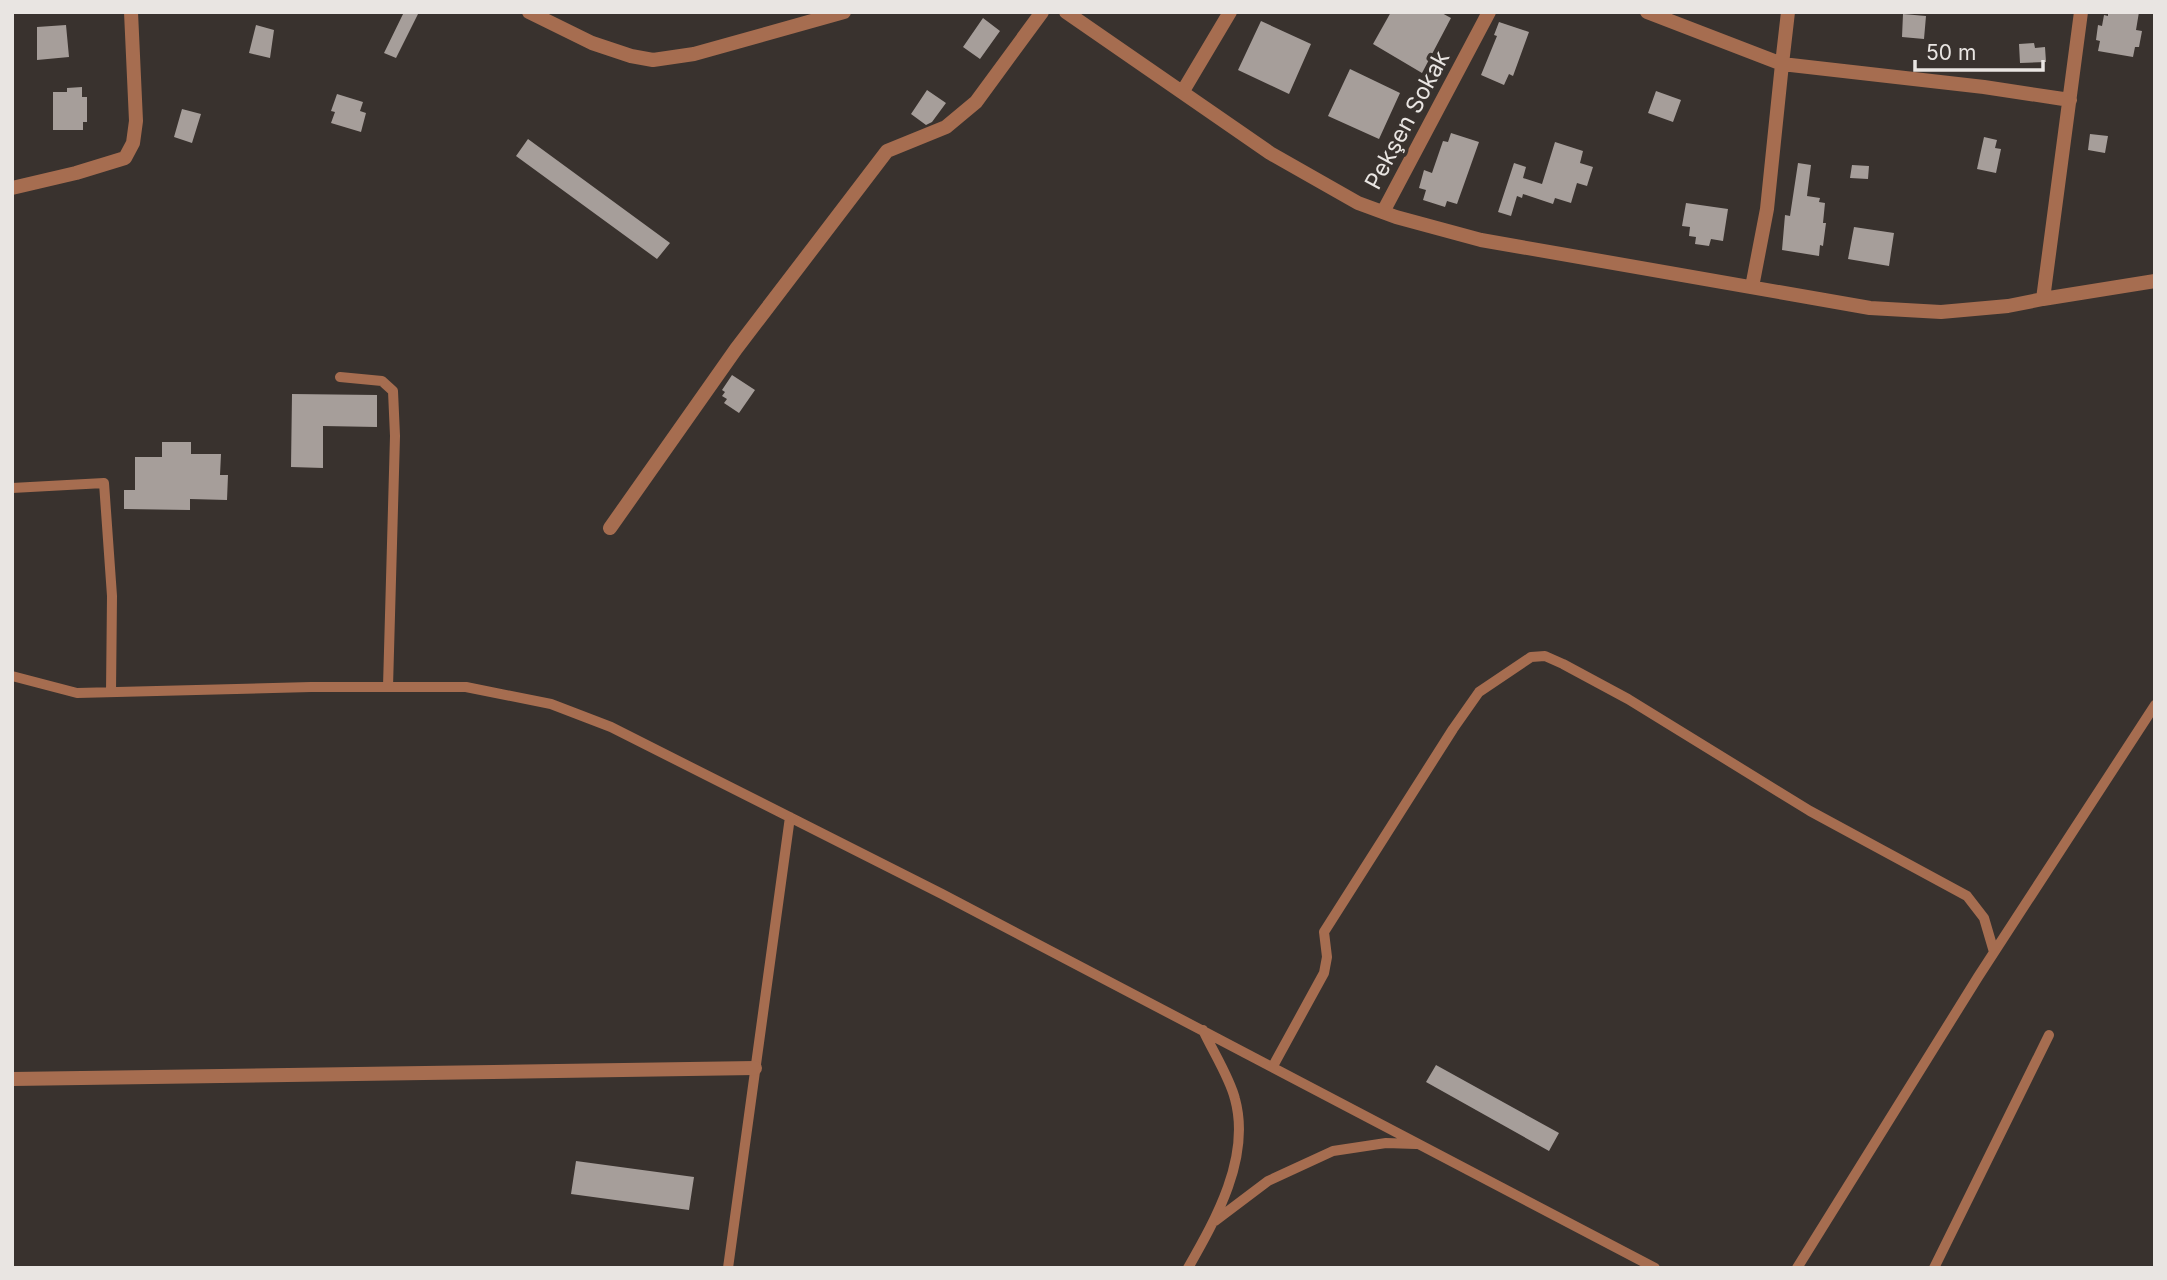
<svg xmlns="http://www.w3.org/2000/svg" width="2167" height="1280" font-family="Inter,sans-serif">
  <style>
    .building { fill: #a69e9a }
    .lines { fill: none; stroke-linecap: round; stroke-linejoin: round }
    .lane { stroke: #a66d50; stroke-width: 10 }
    .street { stroke: #a66d50; stroke-width: 14 }
    .labels { text-anchor: middle; stroke-width: 7; stroke-linejoin: round; paint-order: stroke }
    .street-label { font-size: 23px; fill: #e9e5e2; stroke: #39322e }
  </style>
  <rect width="100%" height="100%" fill="#39322e"/>
  <path class="building" d="M404,12h15l-23,46 -12,-5z
    M1391,12h49l11,6 -29,55 -49,-29z
    M2108,12h31l-3,18 6,1 -3,16h-4l-2,10 -35,-6 2,-10 -4,-1 2,-15 4,1 2,-11 4,1z
    M1903,14l23,2 -2,23 -22,-2z
    M983,18l17,13 -20,28 -17,-12z
    M1261,21l50,23 -22,50 -51,-24z
    M1499,22l30,10 -16,44 -4,-2 -5,11 -23,-10 16,-39 -3,-1z
    M66,25l3,32 -32,3v-33z
    M256,25l18,5 -4,28 -21,-5z
    M2034,43l1,5 10,-1 1,15 -26,1 -1,-19z
    M1350,69l50,24 -21,46 -51,-23z
    M82,87v10h5v25h-4v8h-30v-38h14v-4z
    M927,90l19,13 -14,19 -6,3 -15,-11z
    M1656,91l25,9 -8,22 -25,-9z
    M337,94l26,8 -3,9 6,2 -5,19 -30,-9 4,-11 -4,-1z
    M182,109l19,5 -9,29 -18,-6z
    M1451,133l28,9 -22,62 -10,-3 -2,6 -22,-7 3,-10 -7,-2 5,-18 8,3 11,-32 5,1z
    M2090,134l18,2 -3,17 -17,-3z
    M1984,137l13,3 -2,8 6,1 -5,24 -19,-4z
    M528,139l142,104 -13,16 -141,-103z
    M1555,142l28,9 -3,12 13,4 -6,19 -10,-3 -6,20 -16,-5 -2,6 -30,-10 -1,4 -5,-2 -6,20 -13,-4 16,-49 12,4 -3,11 19,6z
    M1798,163l13,2 -4,31 13,2 -1,4 6,1 -2,20h3l-3,23 -3,-1 -1,11 -37,-6 3,-35 5,1z
    M1852,165l17,1 -1,13 -18,-1z
    M1686,203l42,6 -5,32 -12,-2 -2,7 -14,-2 1,-7 -7,-1 1,-9 -8,-1z
    M1854,227l40,6 -5,33 -41,-7z
    M732,375l23,15 -16,23 -15,-10 3,-4 -5,-3 3,-4 -3,-2z
    M292,394l85,1v32l-54,-1v42l-32,-1z
    M162,442h29v12h30l-1,21h8l-1,25 -37,-1v11l-66,-1v-19h11v-33h27z
    M1436,1065l123,68 -10,18 -123,-69z
    M576,1161l118,16 -5,33 -118,-16z"/>
  <g class="lines">
    <path class="lane" d="M340,377l42,4 11,10 2,45 -7,251
      M12,488l92,-5 8,113 -1,96
      M12,676l65,17 234,-6h155l85,17 60,23 331,167 713,374
      M1273,1066l51,-93 3,-16 -3,-25 129,-203 26,-37 52,-35 14,-1 18,8 65,35 182,112 157,85 17,22 10,34
      M1215,1221l53,-40 65,-30 53,-8 30,1
      M728,1268l62,-451
      M1188,1268c28,-49 63,-111 47,-169 -5,-21 -23,-49 -32,-69
      M1797,1268l181,-291 177,-272
      M1934,1268l115,-233"/>
    <path class="street" d="M529,12l63,31 39,13 22,4 41,-6 150,-42
      M1066,12l204,141 88,50 38,14 85,23 389,68 71,4 67,-6 35,-7 38,-287
      M1647,12l135,52 6,-52
      M1183,91l47,-79
      M12,188l64,-15 49,-15 8,-15 3,-22 -5,-109
      M1383,212l106,-200
      M1752,287l15,-78 15,-145 202,23 86,13
      M2043,299l112,-18
      M610,528l126,-179 151,-198 59,-24 30,-25 66,-90
      M12,1079l743,-11"/>
  </g>
  <g class="labels">
    <g class="street-label">
      <text transform="translate(1407 120) rotate(-62)" y="8">Pekşen Sokak</text>
    </g>
  </g>
  <rect width="2167" height="1280" fill="none" stroke="#e9e5e2" stroke-width="28"/>
  <path d="M1915 60v10h128v-10" fill="none" stroke="#e9e5e2" stroke-width="3.5"/>
  <text x="1926" y="60" font-size="21" fill="#e9e5e2" stroke="#39322e" stroke-width="5" paint-order="stroke">50 m</text>
</svg>
